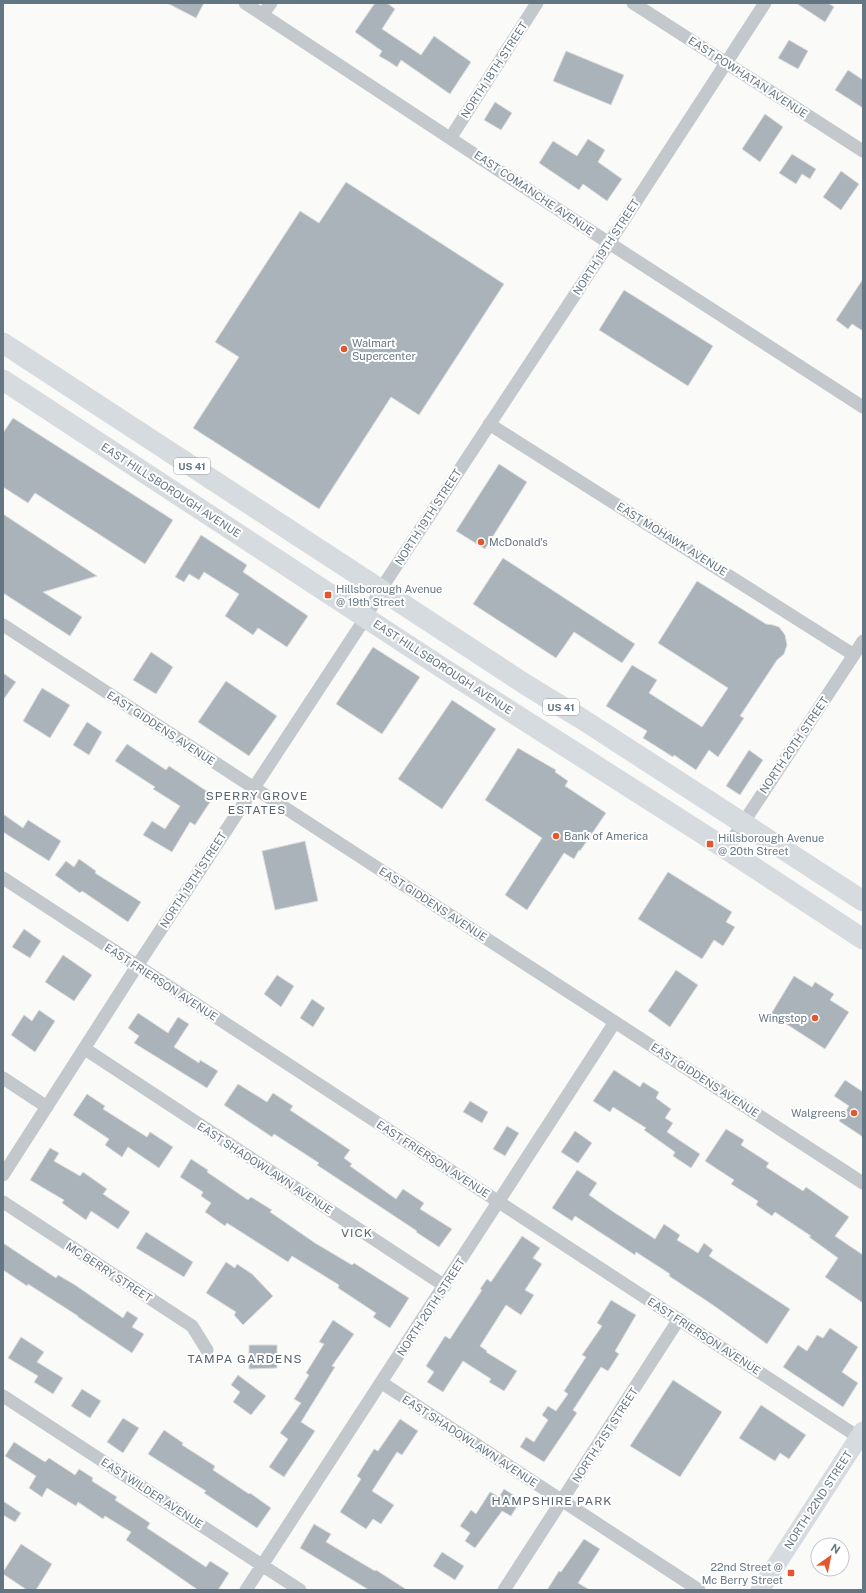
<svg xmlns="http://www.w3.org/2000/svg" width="866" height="1593" font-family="'Public Sans',sans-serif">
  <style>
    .building { fill: #aab3b9; stroke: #dcdcda }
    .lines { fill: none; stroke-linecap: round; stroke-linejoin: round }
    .minor { stroke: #c3c8cc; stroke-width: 13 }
    .secondary { stroke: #d6dbdf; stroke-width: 19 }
    .primary { stroke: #d6dbdf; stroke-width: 21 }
    .poi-dot { fill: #e4572e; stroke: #fff; stroke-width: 1.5 }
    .labels { text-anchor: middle; stroke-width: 4; stroke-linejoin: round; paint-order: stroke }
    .shield { fill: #fff; stroke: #939fa8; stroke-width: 1 }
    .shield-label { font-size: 10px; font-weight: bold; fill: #657683 }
    .street-label { font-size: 11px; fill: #657683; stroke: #fff }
    .poi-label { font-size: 11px; fill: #657683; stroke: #fff; text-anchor: start }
    .neighbourhood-label { font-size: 12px; letter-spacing: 1px; fill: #57646e; stroke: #fff }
  </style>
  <rect width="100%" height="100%" fill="#fafaf8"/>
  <path class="building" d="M167,3h37l-8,15z
    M375,3h12l8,6 -13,20 39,26 13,-19 37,26 -21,32 -49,-34 -4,7 -9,-6 -9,-5 3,-5 -27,-19z
    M796,3h32l6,4 -9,15z
    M789,40l19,11 -10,18 -20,-11z
    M566,51l58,24 -13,30 -58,-24z
    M848,70l15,10v28l-28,-18z
    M495,102l17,11 -11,17 -17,-10z
    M765,114l18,13 -23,35 -18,-13z
    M588,139l17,11 -7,12 24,17 -15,22 -24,-17 -4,6 -40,-27 14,-22 24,15z
    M792,154l24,15 -6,10 -8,-5 -6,10 -17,-11z
    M841,171l18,13 -18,26 -18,-13z
    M346,182l158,102 -85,131 -28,-18 -72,112 -126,-81 46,-71 -24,-15 85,-131 19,12z
    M863,279v52l-11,-7 -4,5 -12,-9z
    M624,290l89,56 -25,40 -89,-56z
    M13,418l160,102 -28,44 -110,-71 -7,10 -25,-16v-54z
    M499,464l28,18 -42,67 -29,-18z
    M3,514l94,62 -54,16 39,25 -12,19 -67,-43z
    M201,535l46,30 -4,7 65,44 -21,31 -29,-19 -5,7 -28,-19 14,-22 -35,-22 -5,8 -10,-6 -5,8 -9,-5z
    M503,558l132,86 -13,19 -48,-31 -18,26 -83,-54z
    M697,581l69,43 7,1 6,2 6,8 2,10 -3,9 -7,6 -37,56 4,2 -26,39 -9,-7 -13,20 -22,-15 -1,2 -30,-19 4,-7 -41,-25 26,-41 25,15 -8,13 53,34 26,-39 -70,-45z
    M373,647l47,30 -38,57 -46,-30z
    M151,652l22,15 -17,27 -23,-14z
    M3,673l13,9 -13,18z
    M226,681l51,35 -28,40 -51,-34z
    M42,688l28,17 -20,33 -27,-17z
    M452,700l44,29 -54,80 -44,-30z
    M87,722l15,10 -13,23 -16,-10z
    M127,744l39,26 3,-4 45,30 -19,29 -5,-3 -18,30 -29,-17 9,-14 13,8 15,-23 -27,-17 2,-2 -40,-26z
    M518,748l38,22 -1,2 13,9 -3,5 41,27 -26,38 -1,-1 -5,9 -10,-6 -37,57 -22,-15 37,-57 -57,-38z
    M749,750l14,10 -23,35 -14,-9z
    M3,814l20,14 5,-8 33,21 -12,20 -46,-29z
    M305,841l13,60 -43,9 -13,-59z
    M79,859l17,12 -1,2 46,29 -13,20 -46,-31 -2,2 -25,-18 11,-14 8,6z
    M668,872l64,40 -6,10 9,5 -12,19 -9,-6 -12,19 -64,-40z
    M24,929l17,12 -11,17 -18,-11z
    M63,955l29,20 -18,26 -29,-19z
    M676,970l22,15 -28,42 -22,-16z
    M277,975l17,11 -13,21 -17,-13z
    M794,976l18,11 3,-5 19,12 -4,6 19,12 -24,37 -54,-35z
    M312,999l13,9 -12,19 -13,-9z
    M39,1010l16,11 -20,31 -24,-17 13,-20 8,6z
    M138,1013l30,20 10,-16 11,7 -15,23 25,16 1,-3 18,11 -11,17 -73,-45 5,-7 -11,-8z
    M614,1070l26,17 3,-5 16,10 -3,6 15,11 -6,9 8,5 -6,9 33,22 -9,14 -18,-12 2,-4 -31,-22 2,-2 -33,-21 -3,5 -17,-11z
    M845,1080l18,12v45l-24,-16 10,-15 -15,-10z
    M238,1084l29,18 6,-9 20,13 -3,4 60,40 -6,8 8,6 -2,2 46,33 7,-10 21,14 -4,6 32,20 -13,18 -23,-15 1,-1 -100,-66 2,-2 -45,-29 -2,3 -48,-32z
    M87,1094l18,12 -2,3 44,28 3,-5 23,15 -14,21 -31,-21 -6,10 -17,-12 4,-6 -36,-24z
    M470,1101l18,11 -6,11 -19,-11z
    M507,1126l12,7 -14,23 -12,-7z
    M726,1129l18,11 -3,5 28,18 -3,4 37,24 3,-4 43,30 -14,19 28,19v48l-38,-26 13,-19 -29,-21 2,-1 -36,-24 -3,4 -16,-11 2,-4 -27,-17 3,-4 -29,-19z
    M575,1131l17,12 -14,20 -17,-11z
    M50,1148l9,5 -5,8 26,15 3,-4 24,17 -4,5 27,18 -12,17 -27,-18 -5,9 -24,-17 2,-3 -34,-20z
    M191,1159l17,11 -1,2 41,28 3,-3 21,13 -2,2 45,31 37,22 2,-2 55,35 -19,30 -17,-11 3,-4 -38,-25 1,-3 -47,-29 -4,6 -61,-39 -2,3 -20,-14 6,-9 -10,-7 2,-4 -23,-15z
    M577,1170l20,13 -8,12 26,18 40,26 9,-15 16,11 -3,5 21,13 6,-10 9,7 -4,6 81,53 -23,35 -54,-39 -44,-29 1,-2 -34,-22 -1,3 -60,-39 -3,5 -20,-13z
    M146,1232l47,30 -9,15 -48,-29z
    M522,1236l18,12 -7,10 9,6 -17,26 9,5 -13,20 -15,-10 -26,41 7,5 -1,1 31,19 -13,20 -15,-9 2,-3 -28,-18 -20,31 -16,-10 7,-10 -8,-6 19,-30 5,3 32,-49 -2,-1 7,-10 4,3z
    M3,1243l53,35 2,-3 17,10 48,33 4,-7 11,7 -6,9 12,7 -12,19 -54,-36v-1l-50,-32 -1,2 -24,-16z
    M226,1262l9,6 2,-4 15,10 21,22 -30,29 -9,-10 2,-3 -30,-19z
    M611,1300l25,15 -21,36 4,3 -11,17 -7,-4 -28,43 4,3 -33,49 -24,-15 6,-10 8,5 14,-22 -6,-5 6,-9 8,5 12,-17 -4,-3 22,-34 -4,-2 20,-29 -5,-3z
    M333,1320l21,14 -22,32 3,1 -34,55 14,9 -31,46 -15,-10 19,-28 -8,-6 21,-30 -7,-4 15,-24 -3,-2 18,-29 -5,-2z
    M830,1328l28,19 -16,25 16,11 -15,24 -60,-40 15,-22 9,6 10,-16 6,3z
    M21,1337l23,15 -7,10 26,16 -10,16 -19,-12 4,-6 -30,-18z
    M249,1345h28v23l-28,1z
    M238,1375l28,21 -15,19 -18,-13 7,-10 -9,-7z
    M673,1380l49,32 -42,65 -50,-31z
    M82,1389l19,12 -11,17 -19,-12z
    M761,1405l45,30 -17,24 -9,-6 -5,8 -36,-23z
    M123,1418l16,10 -16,25 -16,-11z
    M400,1419l18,12 -16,24 -5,-3 -25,39 22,14 -13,19 -8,-5 -7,10 -26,-17 21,-33 -4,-3 17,-27 4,2z
    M164,1430l19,13 -1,2 33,21 -2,4 36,24 1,-1 21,15 -14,20 -53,-35 2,-2 -58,-37z
    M14,1442l31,20 4,-4 26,17 4,-6 14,9 -1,3 25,16 -2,3 35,23 -3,5 59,39 4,-6 19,12 -11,17h-20l-72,-50 5,-8 -26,-16 -2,3 -25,-17 -2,4 -29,-18 -5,9 -13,-9 7,-12 -31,-20z
    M504,1489l17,11 -10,16 -9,-5 -27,37 -10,-7 5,-8 -10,-7 11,-16 5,4 14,-22 9,5z
    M3,1501l18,12 -6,9 -12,-7z
    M314,1524l17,10 -5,8 49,29 1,-1 31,20h-38l-69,-42z
    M584,1539l16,10 -22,34 12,7h-43l12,-19 2,1z
    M21,1544l31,20 -16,26h-9l-24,-16v-2z
    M442,1552l22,14 -9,14 -22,-14z"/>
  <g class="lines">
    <path class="minor" d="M245,3l364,240 254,164
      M633,3l230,148
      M263,14l8,-11
      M451,137l86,-134
      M489,424l365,231
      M3,625l860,558
      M726,849l137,-208
      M3,878l860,562
      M85,1049l360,237
      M3,1078l44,29
      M3,1175l134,-209 229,-349 15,-28 228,-346 156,-240
      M3,1202l189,124 15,24
      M382,1383l317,207
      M3,1396l297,194
      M246,1590l369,-568
      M504,1590l175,-271"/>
    <path class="secondary" d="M760,1590l103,-159"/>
    <path class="primary" d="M3,343l525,343 54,33 281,182
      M3,380l441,289 259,165 160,105"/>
  </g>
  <g class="poi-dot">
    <circle cx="344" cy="349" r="4"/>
    <circle cx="481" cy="542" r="4"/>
    <rect x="324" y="591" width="8" height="8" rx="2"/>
    <circle cx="556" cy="836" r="4"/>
    <rect x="706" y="840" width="8" height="8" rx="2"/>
    <circle cx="815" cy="1018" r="4"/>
    <circle cx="854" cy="1113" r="4"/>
    <rect x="787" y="1569" width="8" height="8" rx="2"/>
  </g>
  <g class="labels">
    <g class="shield">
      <rect x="174" y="458" width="36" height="16" rx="3"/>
      <rect x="543" y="699" width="36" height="16" rx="3"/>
    </g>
    <g class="shield-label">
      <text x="192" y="470">US 41</text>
      <text x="561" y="711">US 41</text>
    </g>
    <g class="street-label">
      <text transform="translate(494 70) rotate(-57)" y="4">NORTH 18TH STREET</text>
      <text transform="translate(748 77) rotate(33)" y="4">EAST POWHATAN AVENUE</text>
      <text transform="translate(534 193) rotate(34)" y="4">EAST COMANCHE AVENUE</text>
      <text transform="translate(606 247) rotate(-57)" y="4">NORTH 19TH STREET</text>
      <text transform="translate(171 490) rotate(33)" y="4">EAST HILLSBOROUGH AVENUE</text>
      <text transform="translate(428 517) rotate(-57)" y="4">NORTH 19TH STREET</text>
      <text transform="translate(672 539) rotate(32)" y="4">EAST MOHAWK AVENUE</text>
      <text transform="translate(443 667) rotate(33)" y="4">EAST HILLSBOROUGH AVENUE</text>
      <text transform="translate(161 728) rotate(33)" y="4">EAST GIDDENS AVENUE</text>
      <text transform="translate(794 745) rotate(-56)" y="4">NORTH 20TH STREET</text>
      <text transform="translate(193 880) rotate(-57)" y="4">NORTH 19TH STREET</text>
      <text transform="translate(433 904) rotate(33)" y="4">EAST GIDDENS AVENUE</text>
      <text transform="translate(161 982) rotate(33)" y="4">EAST FRIERSON AVENUE</text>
      <text transform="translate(705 1080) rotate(33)" y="4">EAST GIDDENS AVENUE</text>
      <text transform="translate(433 1159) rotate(33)" y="4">EAST FRIERSON AVENUE</text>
      <text transform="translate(265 1168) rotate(33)" y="4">EAST SHADOWLAWN AVENUE</text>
      <text transform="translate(109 1272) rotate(33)" y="4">MC BERRY STREET</text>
      <text transform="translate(431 1307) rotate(-57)" y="4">NORTH 20TH STREET</text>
      <text transform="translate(704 1336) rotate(33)" y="4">EAST FRIERSON AVENUE</text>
      <text transform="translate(605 1435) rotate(-57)" y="4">NORTH 21ST STREET</text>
      <text transform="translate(470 1441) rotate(33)" y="4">EAST SHADOWLAWN AVENUE</text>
      <text transform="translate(152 1493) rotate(33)" y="4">EAST WILDER AVENUE</text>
      <text transform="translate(818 1500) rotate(-57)" y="4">NORTH 22ND STREET</text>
    </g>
    <g class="poi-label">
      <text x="352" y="347">Walmart<tspan x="352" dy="13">Supercenter</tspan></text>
      <text x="489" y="546">McDonald's</text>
      <text x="336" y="593">Hillsborough Avenue<tspan x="336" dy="13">@ 19th Street</tspan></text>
      <text x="564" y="840">Bank of America</text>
      <text x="718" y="842">Hillsborough Avenue<tspan x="718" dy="13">@ 20th Street</tspan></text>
      <text x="807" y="1022" text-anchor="end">Wingstop</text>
      <text x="846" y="1117" text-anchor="end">Walgreens</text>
      <text x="783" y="1571" text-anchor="end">22nd Street @<tspan x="783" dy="13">Mc Berry Street</tspan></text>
    </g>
    <g class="neighbourhood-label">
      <text x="257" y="800">SPERRY GROVE<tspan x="257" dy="14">ESTATES</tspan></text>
      <text x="357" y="1237">VICK</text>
      <text x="245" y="1363">TAMPA GARDENS</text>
      <text x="552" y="1505">HAMPSHIRE PARK</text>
    </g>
  </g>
  <rect width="866" height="1593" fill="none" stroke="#657683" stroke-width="8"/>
  <g transform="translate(830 1557) rotate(33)"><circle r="19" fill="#ffffff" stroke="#c1c8cd"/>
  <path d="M0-3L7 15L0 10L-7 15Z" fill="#e4572e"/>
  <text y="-6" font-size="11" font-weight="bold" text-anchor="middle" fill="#657683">N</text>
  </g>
</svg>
